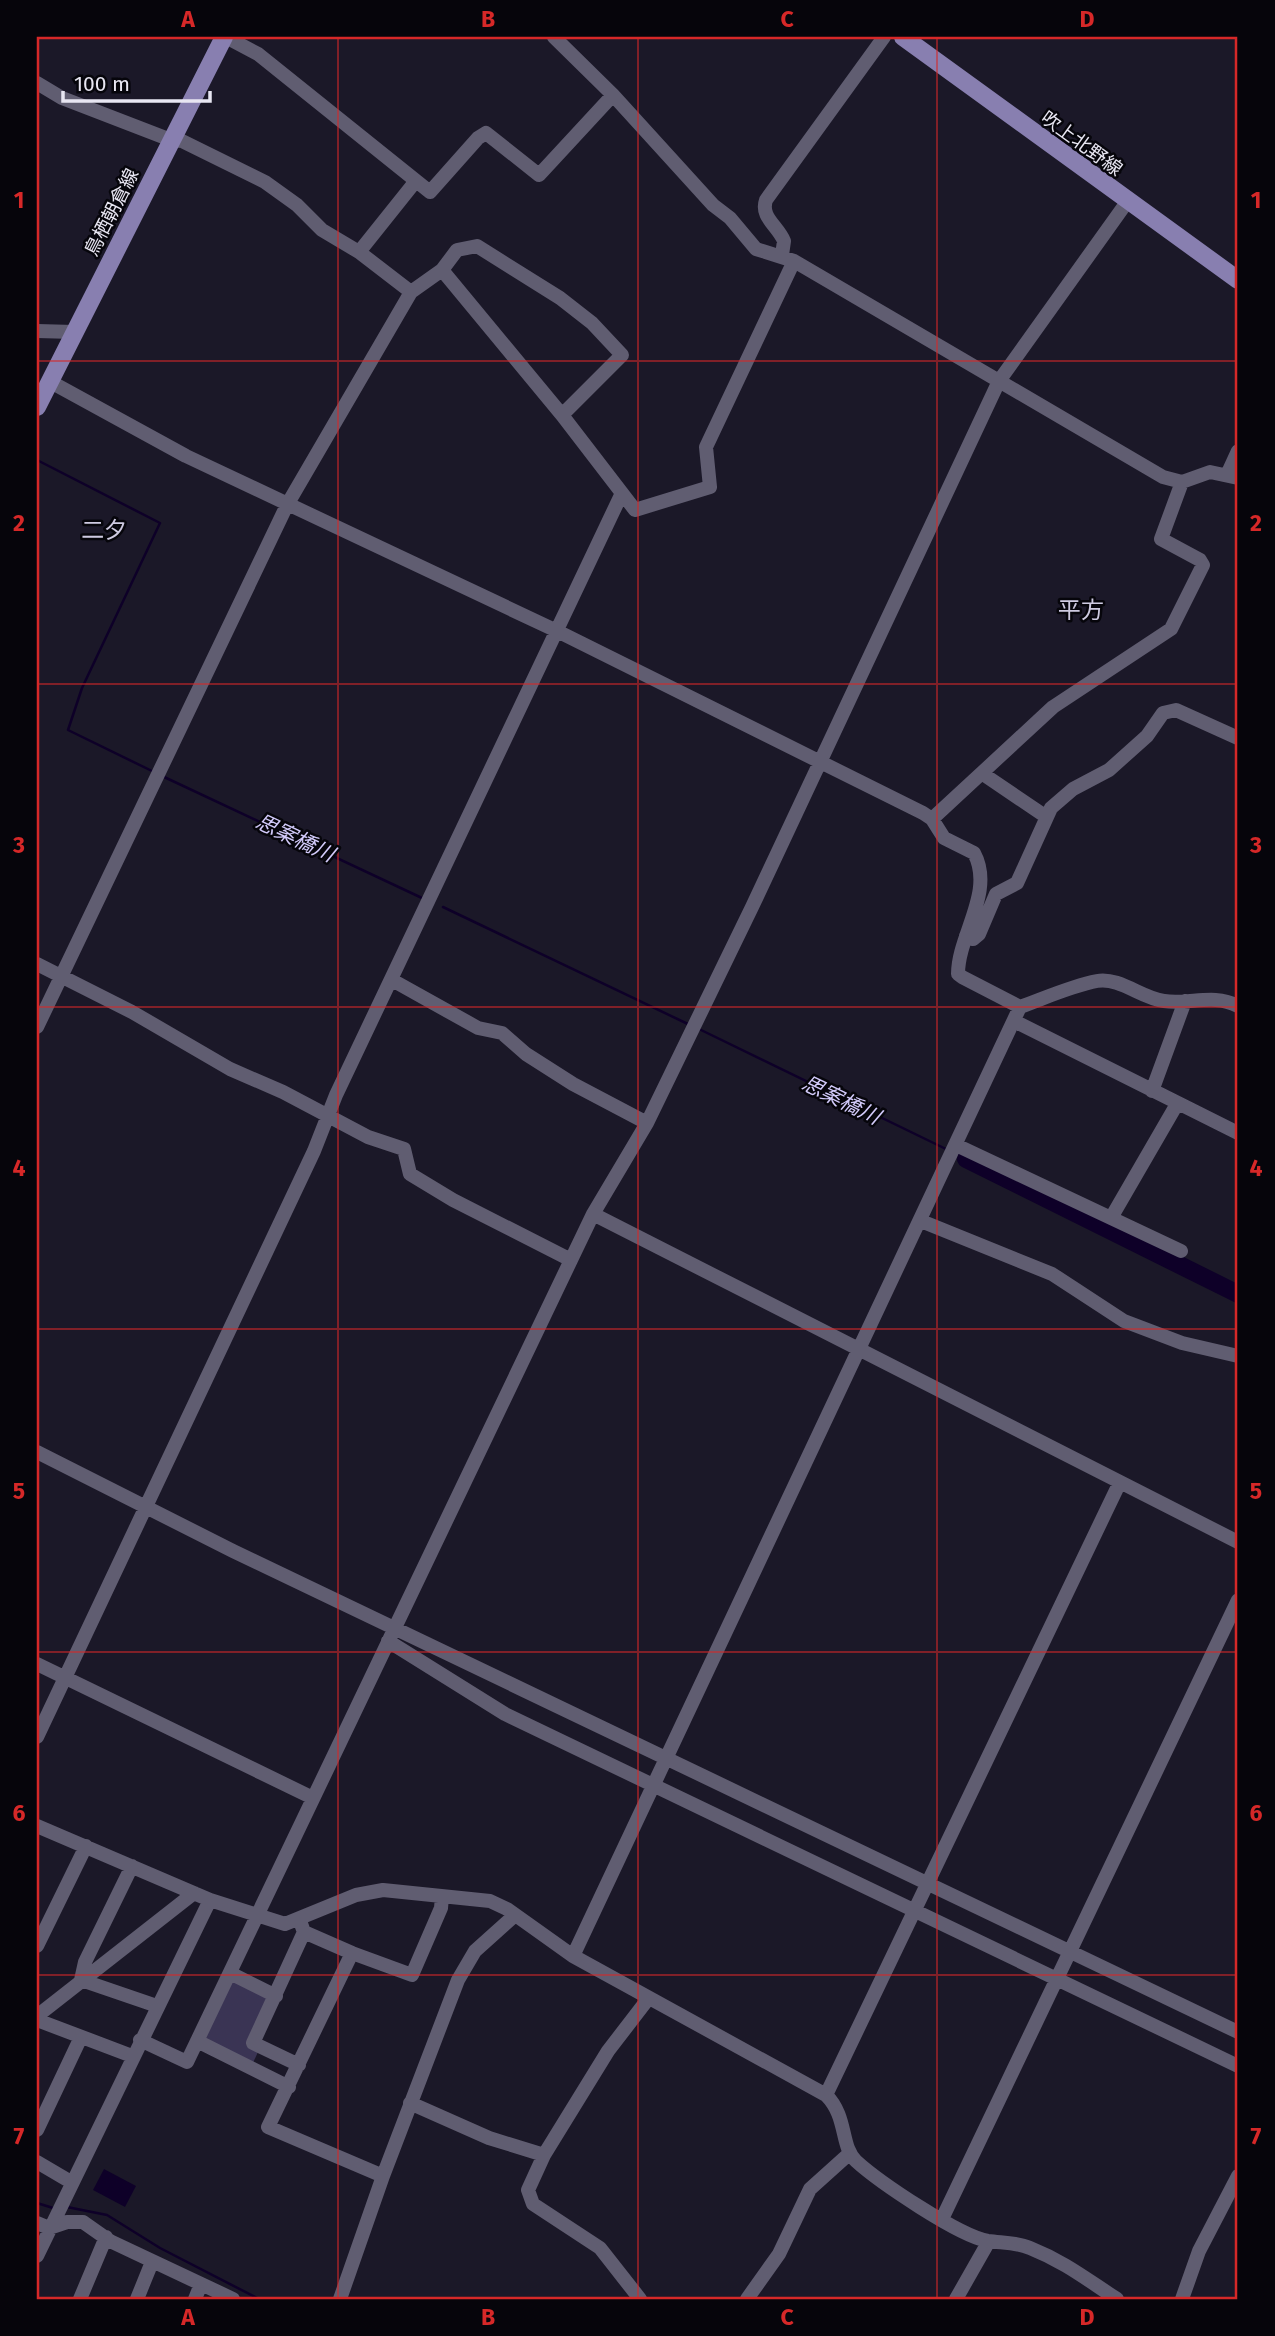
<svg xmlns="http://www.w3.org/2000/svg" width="1275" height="2336" font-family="'Fira Sans','Noto Sans JP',sans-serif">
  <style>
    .green { fill: #3a3454 }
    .water { fill: #0e0028 }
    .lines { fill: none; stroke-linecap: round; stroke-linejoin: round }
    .stream { stroke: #0e0028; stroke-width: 2.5 }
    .river { stroke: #0e0028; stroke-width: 18 }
    .minor { stroke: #605d71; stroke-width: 14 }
    .major { stroke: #887fb0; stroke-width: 18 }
    .grid { fill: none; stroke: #d62828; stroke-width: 2; stroke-opacity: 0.55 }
    .labels { text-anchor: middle; stroke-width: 5; stroke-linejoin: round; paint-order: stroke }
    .street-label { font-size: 19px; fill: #e8e6f2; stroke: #06050b }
    .water-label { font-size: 21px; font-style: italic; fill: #d2cafa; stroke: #06050b }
    .quarter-label { font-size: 23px; fill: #cecae1; stroke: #06050b }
    .neatline { fill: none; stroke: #d62828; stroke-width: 2.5 }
    .grid-label { font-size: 23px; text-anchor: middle; font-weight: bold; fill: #d62828 }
  </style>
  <rect width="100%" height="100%" fill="#1b1828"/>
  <path class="green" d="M235,1980l33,19 -22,46 12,7 -6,13 -50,-25 27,-58z"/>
  <path class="water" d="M104,2169l32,17 -11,21 -32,-17z"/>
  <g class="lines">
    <path class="stream" d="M37,460l123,63 -78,165 -14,42 86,42
      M162,776l260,122
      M443,907l247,118
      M699,1029l249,121
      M957,1154l9,5
      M37,2203l16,5
      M67,2207l40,8 53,33 99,51"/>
    <path class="river" d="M966,1159l272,135"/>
    <path class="minor" d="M226,37l32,17 172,138 48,-54 8,-5 53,42 74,-80
      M554,37l59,58 100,110 17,13 26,31 38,12 369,216 19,5 28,-10 28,6
      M37,83l25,15 109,42 11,1 83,41 32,23 25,25 37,22 52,40
      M359,252l56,-70
      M782,255l2,-14c-6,-15 -24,-24 -18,-41l118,-163
      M442,270l120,145 73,95 75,-23 -4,-40 88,-186
      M37,331l37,1
      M49,381l137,75 371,175 366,182 9,6 12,19 30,15c21,39 -16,82 -16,121l4,3 58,30c25,-9 51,-21 77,-26 23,-4 44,17 67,20 26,4 49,-8 74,5
      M1227,475l11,-24
      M983,774l62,42
      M932,819l121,-112 118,-78 32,-64 -3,-5 -39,-21 21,-57
      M966,936l7,3 6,-5 17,-40 21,-11 34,-75 22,-19 36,-19 38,-34 16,-23 13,-3 62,28
      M37,964l95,48 98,57 53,23 85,45 36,12 6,25 43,26 118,60
      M392,980l86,48 24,5 24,21 47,30 74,39
      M1014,1021l224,112
      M37,1027l250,-522 124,-213 31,-22 15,-20 20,-4 83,52 32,25 30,32 -60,60
      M1152,1091l33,-90
      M956,1145l225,106
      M593,1214l645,328
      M1111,1218l66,-114
      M921,1221l131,53 72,47 58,22 56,13
      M37,1452l196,99 1005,481
      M388,1641l117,73 733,352
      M37,1664l276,134
      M37,1737l277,-586 22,-56 286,-602
      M37,1826l173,74 75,24 71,-29 27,-5 107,11 17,8 66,47 253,139c22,22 14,51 30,66 23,21 103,75 132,80 15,2 28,1 42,7 35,14 56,31 87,51
      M132,1866l-47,96 -4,18 76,26
      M300,1921l4,11 48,21 -84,174 115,49
      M37,1946l49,-100
      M352,1953l60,22 29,-67 1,-11
      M573,1956l447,-949
      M230,1973l46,23
      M37,2016l157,-123
      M37,2020l95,36
      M140,2040l47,22 406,-848 54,-91 105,-216 247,-526 128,-179
      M197,2041l92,46
      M299,2065l-46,-22 51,-111
      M826,2095l294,-613
      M410,2103l79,35 55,17
      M37,2130l44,-93
      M37,2162l34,20
      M942,2219l296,-619
      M37,2223l12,5 18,-6h16l27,19 123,58
      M37,2256l173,-356
      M80,2299l26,-62
      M137,2299l15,-37
      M195,2299l6,-15
      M340,2299l43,-123 75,-196 17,-29 39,-35
      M640,2299l-40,-51 -67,-44 -5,-14 16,-35 64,-104 40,-52
      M747,2299l32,-45 31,-65 40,-36
      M956,2299l33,-58
      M1182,2299l17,-48 39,-75"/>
    <path class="major" d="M903,37l335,243
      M37,407l187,-370"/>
  </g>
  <path class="grid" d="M338,37v2262M638,37v2262M937,37v2262M37,361h1201M37,684h1201M37,1007h1201M37,1329h1201M37,1652h1201M37,1975h1201"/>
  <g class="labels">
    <g class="street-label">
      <text transform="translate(1082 143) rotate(36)" y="7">吹上北野線</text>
      <text transform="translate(111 212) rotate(-63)" y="7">鳥栖朝倉線</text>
    </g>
    <g class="water-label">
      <text transform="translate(295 838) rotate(25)" y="7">思案橋川</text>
      <text transform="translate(841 1100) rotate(26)" y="7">思案橋川</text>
    </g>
    <g class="quarter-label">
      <text x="104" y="538">二夕</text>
      <text x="1081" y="618">平方</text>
    </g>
  </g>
  <rect width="1275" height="2336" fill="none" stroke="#06050b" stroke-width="77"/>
  <path d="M63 91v10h147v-10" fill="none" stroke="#e8e6f2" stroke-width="3.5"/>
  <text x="74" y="91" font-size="21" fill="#e8e6f2" stroke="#06050b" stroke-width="5" paint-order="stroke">100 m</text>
  <rect x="38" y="38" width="1198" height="2260" class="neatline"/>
  <g class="grid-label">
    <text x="188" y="27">A</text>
    <text x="488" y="27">B</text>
    <text x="787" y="27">C</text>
    <text x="1087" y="27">D</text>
    <text x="19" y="208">1</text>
    <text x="1256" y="208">1</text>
    <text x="19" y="531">2</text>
    <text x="1256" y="531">2</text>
    <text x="19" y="853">3</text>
    <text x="1256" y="853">3</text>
    <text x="19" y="1176">4</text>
    <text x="1256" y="1176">4</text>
    <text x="19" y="1499">5</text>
    <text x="1256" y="1499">5</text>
    <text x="19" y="1821">6</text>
    <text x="1256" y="1821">6</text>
    <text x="19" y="2144">7</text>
    <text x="1256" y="2144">7</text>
    <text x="188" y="2325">A</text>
    <text x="488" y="2325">B</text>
    <text x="787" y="2325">C</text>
    <text x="1087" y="2325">D</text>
  </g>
</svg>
